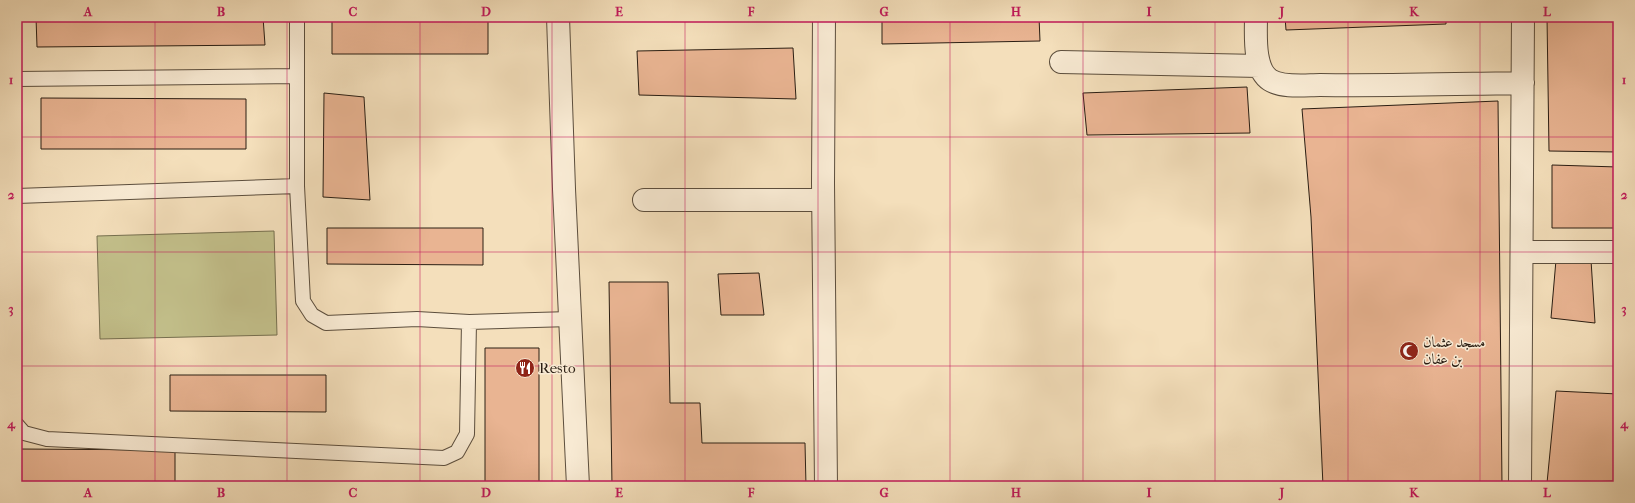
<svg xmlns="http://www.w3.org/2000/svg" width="1635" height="503" font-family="'IM FELL French Canon',Amiri,serif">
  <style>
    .green { fill: #c3c08b; stroke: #766f4f }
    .building { fill: #e9b492; stroke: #2a1e13 }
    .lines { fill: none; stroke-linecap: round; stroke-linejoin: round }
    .service-casing { stroke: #5c4e3d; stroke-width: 16 }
    .minor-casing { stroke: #5c4e3d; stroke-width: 24 }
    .service { stroke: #f8ead3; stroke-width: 14 }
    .minor { stroke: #f8ead3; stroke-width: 22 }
    .grid { fill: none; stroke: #c2185b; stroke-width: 1; stroke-opacity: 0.55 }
    .labels { text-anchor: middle; stroke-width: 3; stroke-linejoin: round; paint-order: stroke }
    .poi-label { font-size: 15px; fill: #2a1e13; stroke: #f8ead3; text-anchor: start }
    .neatline { fill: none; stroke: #c2185b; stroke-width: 1.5 }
    .grid-label { font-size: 13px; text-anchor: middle; font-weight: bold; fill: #c2185b }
  </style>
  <rect width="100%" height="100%" fill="#f4dfbb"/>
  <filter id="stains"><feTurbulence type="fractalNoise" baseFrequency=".005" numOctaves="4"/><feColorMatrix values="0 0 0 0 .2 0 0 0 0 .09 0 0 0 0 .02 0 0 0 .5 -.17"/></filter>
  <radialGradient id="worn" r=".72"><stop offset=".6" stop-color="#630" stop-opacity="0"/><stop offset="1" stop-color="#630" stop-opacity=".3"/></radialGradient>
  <path class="green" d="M274,231l3,104 -177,4 -3,-103z"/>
  <path class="building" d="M36,17h227l2,28 -228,2z
    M332,17l156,1v36h-156z
    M882,17h157l1,24 -158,3z
    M1285,17h161v7l-160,6z
    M1547,17h71v135l-69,-1z
    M793,48l3,51 -157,-4 -2,-44z
    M1247,87l3,46 -163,2 -4,-42z
    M324,93l40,4 6,103 -47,-3z
    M41,98l205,1v50h-205z
    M1498,101l4,385h-179l-12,-269 -9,-108z
    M1552,165l66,2v61h-66z
    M327,228h156v37l-156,-1z
    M1556,260h35l4,63 -44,-5z
    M759,273l5,42h-43l-3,-41z
    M609,282h59l2,121h30l2,40h103l1,43h-194z
    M485,348h54v138h-334v-4h280z
    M170,375h156v37l-156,-1z
    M1556,391l62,3v87l-71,2z
    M19,449l156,1v36h-156z"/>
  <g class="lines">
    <defs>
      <path id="service" d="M297,17v169l6,115 9,14 14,8 91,-4 52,3 102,-3
        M17,79l280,-3
        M17,196l280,-10
        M17,425l7,8 23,6 397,19 13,-6 10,-18 2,-112"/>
      <path id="minor" d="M558,17l6,172 14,297
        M824,17l-1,166 3,303
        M1256,17c0,17 -3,52 14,63 12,8 36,5 50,5 68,1 136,-1 203,-2
        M1061,62l199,4
        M644,200h179
        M1522,252h96
        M1520,486l3,-469"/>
    </defs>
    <use href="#service" class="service-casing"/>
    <use href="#minor" class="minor-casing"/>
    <use href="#service" class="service"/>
    <use href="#minor" class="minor"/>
  </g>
  <path class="grid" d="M155,17v469M287,17v469M420,17v469M552,17v469M685,17v469M818,17v469M950,17v469M1083,17v469M1215,17v469M1348,17v469M1480,17v469M17,137h1601M17,252h1601M17,366h1601"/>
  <defs>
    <symbol id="mosque-disc" viewBox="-11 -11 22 22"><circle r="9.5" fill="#8f2418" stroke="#f8ead3"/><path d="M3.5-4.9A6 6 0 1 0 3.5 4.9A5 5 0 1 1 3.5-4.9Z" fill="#fff"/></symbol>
    <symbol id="restaurant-disc" viewBox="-11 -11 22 22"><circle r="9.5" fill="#8f2418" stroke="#f8ead3"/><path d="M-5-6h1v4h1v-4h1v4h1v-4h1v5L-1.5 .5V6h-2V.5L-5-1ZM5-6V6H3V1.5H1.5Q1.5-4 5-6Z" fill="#fff"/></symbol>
  </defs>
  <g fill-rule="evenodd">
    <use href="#mosque-disc" x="1398" y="340" width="22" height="22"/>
    <use href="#restaurant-disc" x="514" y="357" width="22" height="22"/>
  </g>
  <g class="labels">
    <g class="poi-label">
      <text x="1423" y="347">مسجد عثمان<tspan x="1423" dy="17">بن عفان</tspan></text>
      <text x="539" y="373">Resto</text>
    </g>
  </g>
  <rect width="1635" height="503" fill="none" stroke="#f4dfbb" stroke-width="44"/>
  <rect x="22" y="22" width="1591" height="459" class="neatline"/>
  <g class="grid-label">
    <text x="88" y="16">A</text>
    <text x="221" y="16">B</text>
    <text x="353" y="16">C</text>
    <text x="486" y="16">D</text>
    <text x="619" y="16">E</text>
    <text x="751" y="16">F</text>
    <text x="884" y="16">G</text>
    <text x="1016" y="16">H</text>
    <text x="1149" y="16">I</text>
    <text x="1282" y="16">J</text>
    <text x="1414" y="16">K</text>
    <text x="1547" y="16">L</text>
    <text x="11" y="84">1</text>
    <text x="1624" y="84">1</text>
    <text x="11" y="199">2</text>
    <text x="1624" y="199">2</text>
    <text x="11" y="313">3</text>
    <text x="1624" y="313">3</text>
    <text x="11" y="428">4</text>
    <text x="1624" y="428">4</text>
    <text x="88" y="497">A</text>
    <text x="221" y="497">B</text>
    <text x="353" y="497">C</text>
    <text x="486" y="497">D</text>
    <text x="619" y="497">E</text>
    <text x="751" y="497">F</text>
    <text x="884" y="497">G</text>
    <text x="1016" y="497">H</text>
    <text x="1149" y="497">I</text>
    <text x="1282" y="497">J</text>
    <text x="1414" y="497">K</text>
    <text x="1547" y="497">L</text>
  </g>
  <rect width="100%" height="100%" filter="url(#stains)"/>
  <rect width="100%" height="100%" fill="url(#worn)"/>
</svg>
